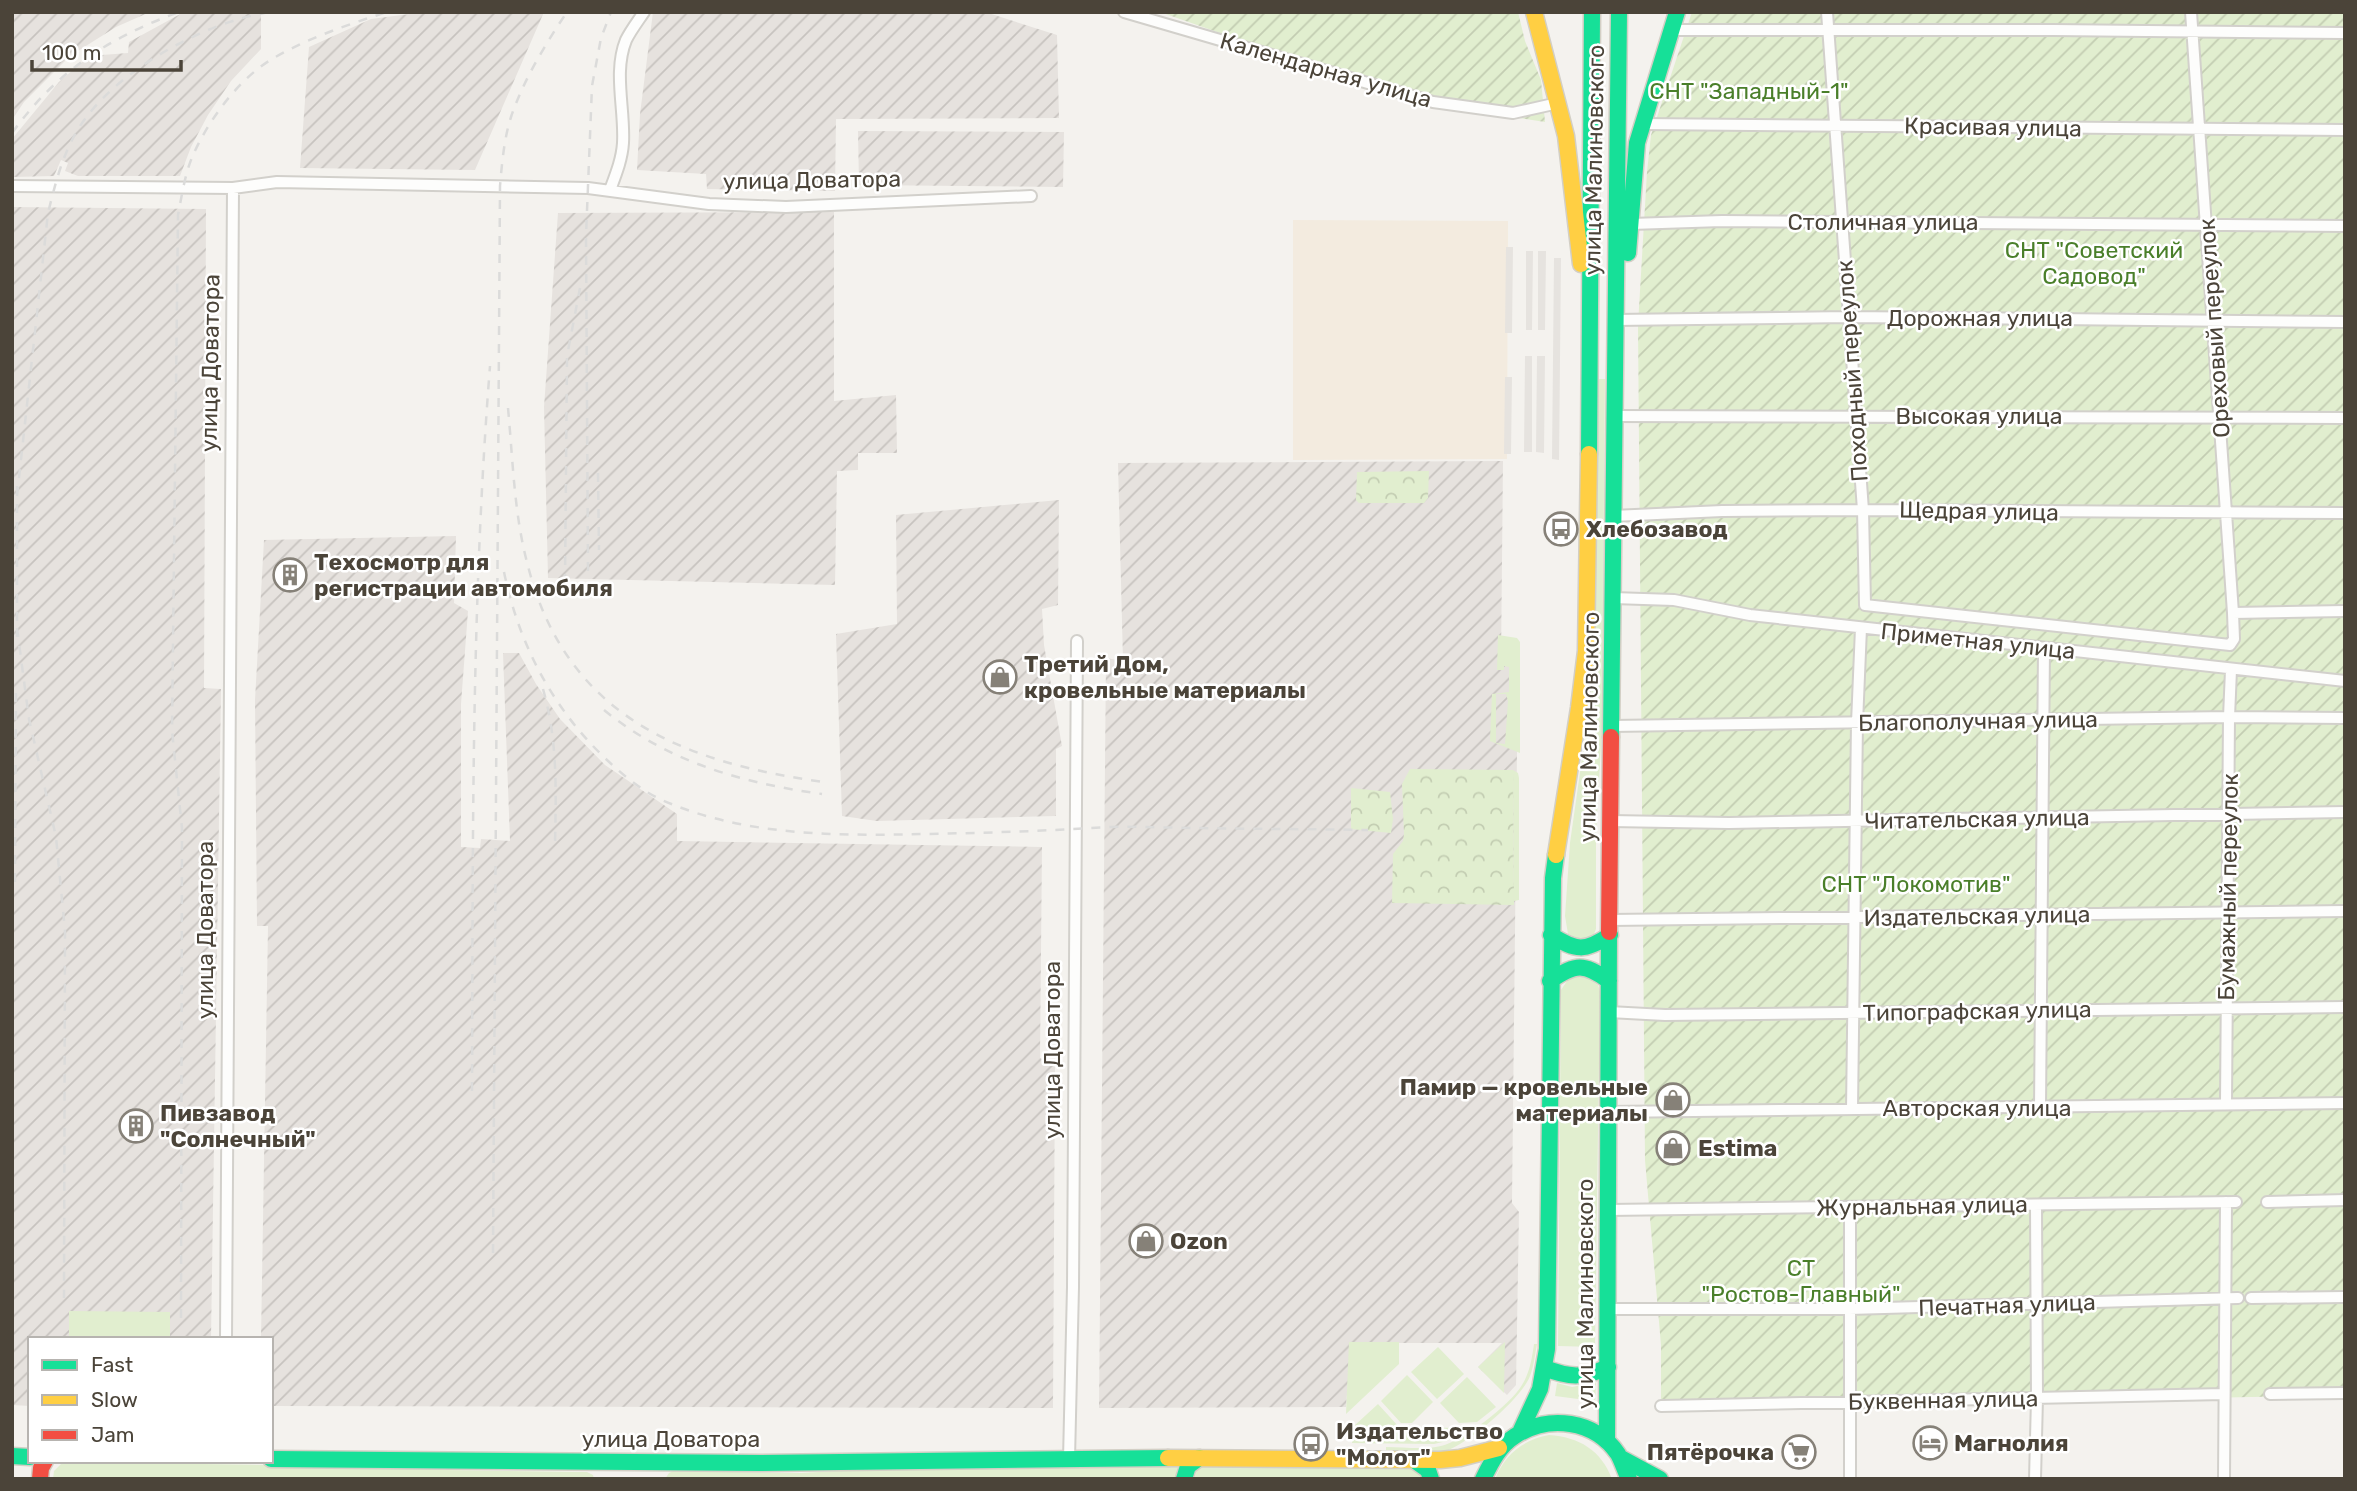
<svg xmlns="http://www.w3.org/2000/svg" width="2357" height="1491" font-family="Rubik,sans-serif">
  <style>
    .commercial { fill: #f3ebdf }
    .industrial { fill: url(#industrial-furrows) }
    .green { fill: #e1eecf; fill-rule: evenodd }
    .forest { fill: url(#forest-crowns) }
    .garden { fill: url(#garden-furrows) }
    .parking { fill: #e6e3df }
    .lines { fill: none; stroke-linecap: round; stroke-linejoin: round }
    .street-casing { stroke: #d2d0cb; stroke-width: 14 }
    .fast-casing { stroke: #d3cfc5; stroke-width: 19 }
    .slow-casing { stroke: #d3cfc5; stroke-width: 19 }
    .jam-casing { stroke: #d3cfc5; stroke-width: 19 }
    .street { stroke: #fdfdfc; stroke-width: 10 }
    .fast { stroke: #16e098; stroke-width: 16 }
    .slow { stroke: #ffcf43; stroke-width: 16 }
    .jam { stroke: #f24e42; stroke-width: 16 }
    .rail { stroke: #dbdbda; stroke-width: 2.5; stroke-dasharray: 9 9; stroke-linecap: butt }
    .labels { text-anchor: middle; stroke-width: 5; stroke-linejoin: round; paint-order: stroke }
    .street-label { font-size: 23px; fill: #4b4439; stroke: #fff }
    .park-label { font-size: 23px; fill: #4a7f2a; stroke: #fff }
    .poi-label { font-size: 23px; font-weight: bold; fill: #4b4439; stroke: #fff; text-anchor: start }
  </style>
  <defs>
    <pattern id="industrial-furrows" width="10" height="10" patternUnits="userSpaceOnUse" patternTransform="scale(1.75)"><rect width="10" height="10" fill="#e6e2de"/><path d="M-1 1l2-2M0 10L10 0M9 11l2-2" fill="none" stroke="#c7c3bf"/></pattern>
    <pattern id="forest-crowns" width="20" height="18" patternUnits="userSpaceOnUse" patternTransform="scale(1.75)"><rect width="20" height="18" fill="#e1eecf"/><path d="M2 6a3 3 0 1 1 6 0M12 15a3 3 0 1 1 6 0" fill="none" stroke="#c3cdb2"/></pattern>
    <pattern id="garden-furrows" width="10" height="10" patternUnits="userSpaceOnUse" patternTransform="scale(1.75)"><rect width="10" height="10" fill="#e1eecf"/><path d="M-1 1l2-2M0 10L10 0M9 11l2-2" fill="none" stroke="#c3cdb2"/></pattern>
  </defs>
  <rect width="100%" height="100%" fill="#f4f2ee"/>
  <path class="commercial" d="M1293,220l215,1 -1,238 -214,1z"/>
  <path class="industrial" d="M12,12h138l-34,15 -46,29 -46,46 -12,18z
    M184,12h77v37l-30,32 -23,34 -17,32 -11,29h-102l-13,-5 3,-8 -7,-3 -7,16 -42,1v-38l47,-57 30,-26 39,-3 1,-11z
    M425,12h119l-69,158 -175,-2 9,-121 62,-28z
    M653,12h332l72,23 2,83 -223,1 -1,72 -128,-2 -1,-15 -69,-4 3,-56z
    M858,131l206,1 -1,55 -204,-2z
    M12,207l194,2 -2,479 17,1 -10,650h-181v67l-18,-1z
    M834,212v189l62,-6 1,58h-39v17l-21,1 -2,114 -287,-7 -4,-171 14,-194z
    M1503,461l-2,199 17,1 -6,542 7,9 -3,173 -9,10 -29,-28 24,-24h-151l-5,64 -247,1 7,-750 17,3 -5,-198z
    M1059,500l-1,105 -16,4 2,36 18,101 -6,3v67l-179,5 -35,-5 -6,-182 61,-10 -1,-109z
    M456,536l-2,67 14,8 -7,93v143l19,1 1,-9 29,2 -7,-188h16l17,31 24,35 45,46 72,49v27l365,6 -2,211 15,7 -2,343 -782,-2v-67h-10l7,-413h-11l-2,-226 9,-160z"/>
  <path class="green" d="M1598,379h7l-3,349 -6,105v96l-2,5 -9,7 -17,-7 -3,-18 5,-73 25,-176z
    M1498,635l19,3 3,4v111l-30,-12 2,-47 17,-2v-25l-5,-1v4h-7zM1496,694h10l2,7 -3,43 -9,-1z
    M1513,770l5,3 1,5v122l-5,1z
    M1582,974l16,11 2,6 -5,356 -37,-1 3,-356 8,-12z
    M69,1311l101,1v27h-101z
    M1349,1342h50v22l-53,50z
    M1505,1342l-1,51 -26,-26z
    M1534,1344h3c-2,10 -3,22 -7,32 -8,22 -61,67 -84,75 -18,6 -40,3 -60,3v-7c18,0 38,3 55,-1 22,-5 69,-41 81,-61 8,-13 10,-27 12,-41z
    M1438,1347l26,27 -27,25 -26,-27z
    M1407,1375l26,27 -21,21h-11l-20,-22z
    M1467,1377l29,30 -19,15 -18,1 -19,-20z
    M1596,1382l-1,23 -17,-6 -23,-3 2,-13 15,4z
    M1378,1404l21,23 62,1 3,3 -17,10 -13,3 -82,-1 2,-17z
    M1549,1435c30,2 52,15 63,44h-117c10,-25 28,-39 54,-44z
    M63,1462l338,5 45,3 141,2 6,3 1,4h-541l1,-8z
    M1178,1464l-3,15h-510l4,-6 4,-2 128,2 86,-5z
    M1205,1464l209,2 11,13h-231l4,-13z"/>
  <path class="forest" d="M1429,471l-1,27 -4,5h-65l-3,-3 1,-28z
    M1410,769l103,1 1,135 -122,-2 1,-49 10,-13 1,-7 -2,-50z
    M1351,788l39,4 3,27 -2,14 -40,-4z"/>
  <path class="garden" d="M1160,12h358l7,29 16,39 4,42 -131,-21z
    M1692,12h653v1383l-684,14v-64l-16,-185 -7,-835 9,-153 4,-37z"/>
  <path class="parking" d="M1506,247h7l-1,86h-7z
    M1526,251h7l-1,79h-6z
    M1538,251h8l-1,79h-7z
    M1554,258h7l-2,202 -7,-1z
    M1525,356h7v96h-8z
    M1537,356h8l-1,97 -8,-1z
    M1505,377h7l-1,77h-7z"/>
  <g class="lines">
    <defs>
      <path id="street" d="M1124,12l309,90 80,11 45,-10
        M1827,12l36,498 2,95 365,40 4,-6 -1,-26 -42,-601
        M1671,30h382l292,3
        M1641,124l704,6
        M12,186l221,2 44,-6 311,6 121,16 77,3 245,-11
        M610,190c6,-16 12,-31 13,-47 2,-34 -10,-71 3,-103 5,-10 12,-19 18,-28
        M1631,224l91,-3 119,1 504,4
        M1615,320l233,-3 497,5
        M1613,416l732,2
        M1613,516l109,-5 141,-1 482,3
        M1613,598l61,2 76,15 595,66
        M2233,613l112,-2
        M1612,726l617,-9 116,1
        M1610,821l119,2 616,-11
        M1610,920l735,-9
        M1609,1012l56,3 680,-8
        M2226,1104l3,-387 2,-47
        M2040,1108l4,-460
        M1852,1109l5,-386 4,-95
        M1608,1112l737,-9
        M2267,1202l78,-2
        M1850,1207v272
        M1608,1210l628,-8
        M2251,1298l94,-1
        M1608,1309h241l389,-11
        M226,1339l7,-1151
        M2270,1394l75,-1
        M1661,1406l563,-12
        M1069,1459l4,-172 4,-646
        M2035,1479l2,-81 -1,-193
        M2224,1479l2,-277"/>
      <path id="fast" d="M1628,253l9,-110 40,-131
        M1589,454l3,-442
        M1611,737l8,-725
        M1551,935c25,16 34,17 59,0
        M1550,981c25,-18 35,-18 59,0
        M1545,1368c24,10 40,10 63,-1
        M1521,1430l19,-41 7,-40 6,-471 3,-23
        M1607,1441l2,-509
        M12,1456l18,1
        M1621,1458l39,21
        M271,1459l489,4 408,-5
        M1414,1460l14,10 3,9
        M1184,1479l4,-13 11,-8
        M1483,1479c8,-16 16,-33 32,-43 34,-22 80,-16 103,18 4,7 7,17 11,25"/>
      <path id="slow" d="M1534,12l32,124 15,128
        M1556,855l23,-147 7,-57 3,-197
        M1168,1458l272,2 20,-2 39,-10"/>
      <path id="jam" d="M1609,932l2,-195
        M40,1479l1,-11 4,-7"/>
    </defs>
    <use href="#street" class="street-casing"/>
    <use href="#fast" class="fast-casing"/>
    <use href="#slow" class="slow-casing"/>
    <use href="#jam" class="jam-casing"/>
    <use href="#street" class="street"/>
    <use href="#fast" class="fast"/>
    <use href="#slow" class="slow"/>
    <use href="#jam" class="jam"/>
    <path class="rail" d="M12,133c45,-62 96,-95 167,-121
      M508,408c5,53 6,107 20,158 38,150 155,197 296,216
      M598,473l1,77
      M17,486v151
      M17,496l31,-283c7,-28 14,-57 29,-82 34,-58 128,-110 194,-119
      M588,571l-2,-335 6,-150 9,-48 10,-26
      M504,572c15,73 49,137 103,188 16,15 35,31 55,40 81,36 174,36 261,34 62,-1 123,-3 185,-7 30,-1 61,1 91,1 56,1 113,1 169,2
      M565,583l2,-227 13,-68
      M17,628l12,91 27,118 9,94 -1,367
      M543,689c15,52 13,103 12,156
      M604,710c64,52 138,73 218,84
      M15,882l1,-196
      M472,1091c1,-242 -1,-484 18,-725
      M493,1253l7,-1067c2,-23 4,-47 11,-69 12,-36 35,-74 56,-105
      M181,1318l1,-490 -10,-97 6,-516c4,-20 7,-43 16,-62 16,-35 45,-74 78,-94 36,-21 75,-34 115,-47"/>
  </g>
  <defs>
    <symbol id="bus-ring" viewBox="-11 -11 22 22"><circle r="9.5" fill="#fff" stroke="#868178" stroke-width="1.5"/><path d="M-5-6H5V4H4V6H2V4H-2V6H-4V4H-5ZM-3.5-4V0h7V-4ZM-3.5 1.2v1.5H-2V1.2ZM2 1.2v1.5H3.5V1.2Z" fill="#868178"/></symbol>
    <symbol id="building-ring" viewBox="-11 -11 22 22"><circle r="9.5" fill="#fff" stroke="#868178" stroke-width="1.5"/><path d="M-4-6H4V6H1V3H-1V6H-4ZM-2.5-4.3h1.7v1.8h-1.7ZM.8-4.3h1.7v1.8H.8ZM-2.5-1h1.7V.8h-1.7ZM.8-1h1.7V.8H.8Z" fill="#868178"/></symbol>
    <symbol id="shop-ring" viewBox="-11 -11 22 22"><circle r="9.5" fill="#fff" stroke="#868178" stroke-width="1.5"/><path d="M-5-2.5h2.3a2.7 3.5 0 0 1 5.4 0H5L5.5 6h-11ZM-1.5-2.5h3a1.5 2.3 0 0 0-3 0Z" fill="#868178"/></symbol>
    <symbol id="hotel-ring" viewBox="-11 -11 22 22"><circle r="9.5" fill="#fff" stroke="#868178" stroke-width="1.5"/><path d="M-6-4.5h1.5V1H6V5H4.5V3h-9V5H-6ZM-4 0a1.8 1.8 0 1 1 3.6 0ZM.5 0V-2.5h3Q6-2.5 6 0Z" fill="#868178"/></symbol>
    <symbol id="supermarket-ring" viewBox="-11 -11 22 22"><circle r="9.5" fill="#fff" stroke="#868178" stroke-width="1.5"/><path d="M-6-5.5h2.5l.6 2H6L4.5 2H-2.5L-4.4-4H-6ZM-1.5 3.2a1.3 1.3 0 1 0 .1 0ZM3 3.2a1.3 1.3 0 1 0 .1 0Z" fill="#868178"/></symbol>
  </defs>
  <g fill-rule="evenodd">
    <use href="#bus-ring" x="1542" y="510" width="38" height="38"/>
    <use href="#building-ring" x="271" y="556" width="38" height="38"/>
    <use href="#shop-ring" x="981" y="658" width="38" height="38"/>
    <use href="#shop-ring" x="1654" y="1081" width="38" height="38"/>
    <use href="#building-ring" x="117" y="1107" width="38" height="38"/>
    <use href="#shop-ring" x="1654" y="1129" width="38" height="38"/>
    <use href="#shop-ring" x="1127" y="1222" width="38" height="38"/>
    <use href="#hotel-ring" x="1911" y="1424" width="38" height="38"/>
    <use href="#bus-ring" x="1292" y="1425" width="38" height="38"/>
    <use href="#supermarket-ring" x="1780" y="1433" width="38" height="38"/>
  </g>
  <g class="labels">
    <g class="street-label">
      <text transform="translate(1326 70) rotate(16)" y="8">Календарная улица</text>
      <text transform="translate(1993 127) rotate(1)" y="8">Красивая улица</text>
      <text transform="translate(1594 160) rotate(-89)" y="8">улица Малиновского</text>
      <text transform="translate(812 180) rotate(-1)" y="8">улица Доватора</text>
      <text x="1883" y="230">Столичная улица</text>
      <text x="1980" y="326">Дорожная улица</text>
      <text transform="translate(2214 328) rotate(-94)" y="8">Ореховый переулок</text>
      <text transform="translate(210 363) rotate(-89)" y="8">улица Доватора</text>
      <text transform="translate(1852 371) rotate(-94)" y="8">Походный переулок</text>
      <text x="1979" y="424">Высокая улица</text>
      <text transform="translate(1979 511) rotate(1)" y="8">Щедрая улица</text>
      <text transform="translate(1978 641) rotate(6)" y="8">Приметная улица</text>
      <text transform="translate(1978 721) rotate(-1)" y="8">Благополучная улица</text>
      <text transform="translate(1589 727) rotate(-89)" y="8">улица Малиновского</text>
      <text transform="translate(1977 819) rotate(-1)" y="8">Читательская улица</text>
      <text transform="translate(2228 887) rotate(-89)" y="8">Бумажный переулок</text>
      <text transform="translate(1977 916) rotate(-1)" y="8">Издательская улица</text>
      <text transform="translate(205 930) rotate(-90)" y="8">улица Доватора</text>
      <text transform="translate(1977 1011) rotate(-1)" y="8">Типографская улица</text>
      <text transform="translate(1052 1050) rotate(-90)" y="8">улица Доватора</text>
      <text x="1977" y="1116">Авторская улица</text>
      <text transform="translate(1922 1206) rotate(-1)" y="8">Журнальная улица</text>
      <text transform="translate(1585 1294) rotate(-90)" y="8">улица Малиновского</text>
      <text transform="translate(2007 1305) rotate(-2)" y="8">Печатная улица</text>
      <text transform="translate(1943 1400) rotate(-1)" y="8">Буквенная улица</text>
      <text x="671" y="1447">улица Доватора</text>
    </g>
    <g class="park-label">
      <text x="1749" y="99">СНТ "Западный-1"</text>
      <text x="2094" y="258">СНТ "Советский<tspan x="2094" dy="26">Садовод"</tspan></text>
      <text x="1916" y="892">СНТ "Локомотив"</text>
      <text x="1801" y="1276">СТ<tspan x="1801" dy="26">"Ростов-Главный"</tspan></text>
    </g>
    <g class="poi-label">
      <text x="1586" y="537">Хлебозавод</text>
      <text x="314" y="570">Техосмотр для<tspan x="314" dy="26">регистрации автомобиля</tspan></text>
      <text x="1024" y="672">Третий Дом,<tspan x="1024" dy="26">кровельные материалы</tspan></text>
      <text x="1648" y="1095" text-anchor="end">Памир — кровельные<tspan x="1648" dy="26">материалы</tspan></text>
      <text x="160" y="1121">Пивзавод<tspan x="160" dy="26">"Солнечный"</tspan></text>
      <text x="1698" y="1156">Estima</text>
      <text x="1170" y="1249">Ozon</text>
      <text x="1336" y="1439">Издательство<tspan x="1336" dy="26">"Молот"</tspan></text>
      <text x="1954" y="1451">Магнолия</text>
      <text x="1774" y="1460" text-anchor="end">Пятёрочка</text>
    </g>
  </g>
  <rect width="2357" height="1491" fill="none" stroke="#4b4439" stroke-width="28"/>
  <rect x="28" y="1337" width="245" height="126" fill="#ffffff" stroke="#b7b4b0" stroke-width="2"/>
  <rect x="42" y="1360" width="35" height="10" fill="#16e098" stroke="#b7b4b0" stroke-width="2"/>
  <text x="91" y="1372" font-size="21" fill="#4b4439">Fast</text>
  <rect x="42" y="1395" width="35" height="10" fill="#ffcf43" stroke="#b7b4b0" stroke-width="2"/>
  <text x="91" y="1407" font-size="21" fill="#4b4439">Slow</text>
  <rect x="42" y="1430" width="35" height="10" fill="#f24e42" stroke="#b7b4b0" stroke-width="2"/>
  <text x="91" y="1442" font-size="21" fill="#4b4439">Jam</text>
  <path d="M32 60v10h149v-10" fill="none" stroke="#4b4439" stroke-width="3.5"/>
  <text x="42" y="60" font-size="21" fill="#4b4439" stroke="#ffffff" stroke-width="5" paint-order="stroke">100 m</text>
</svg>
